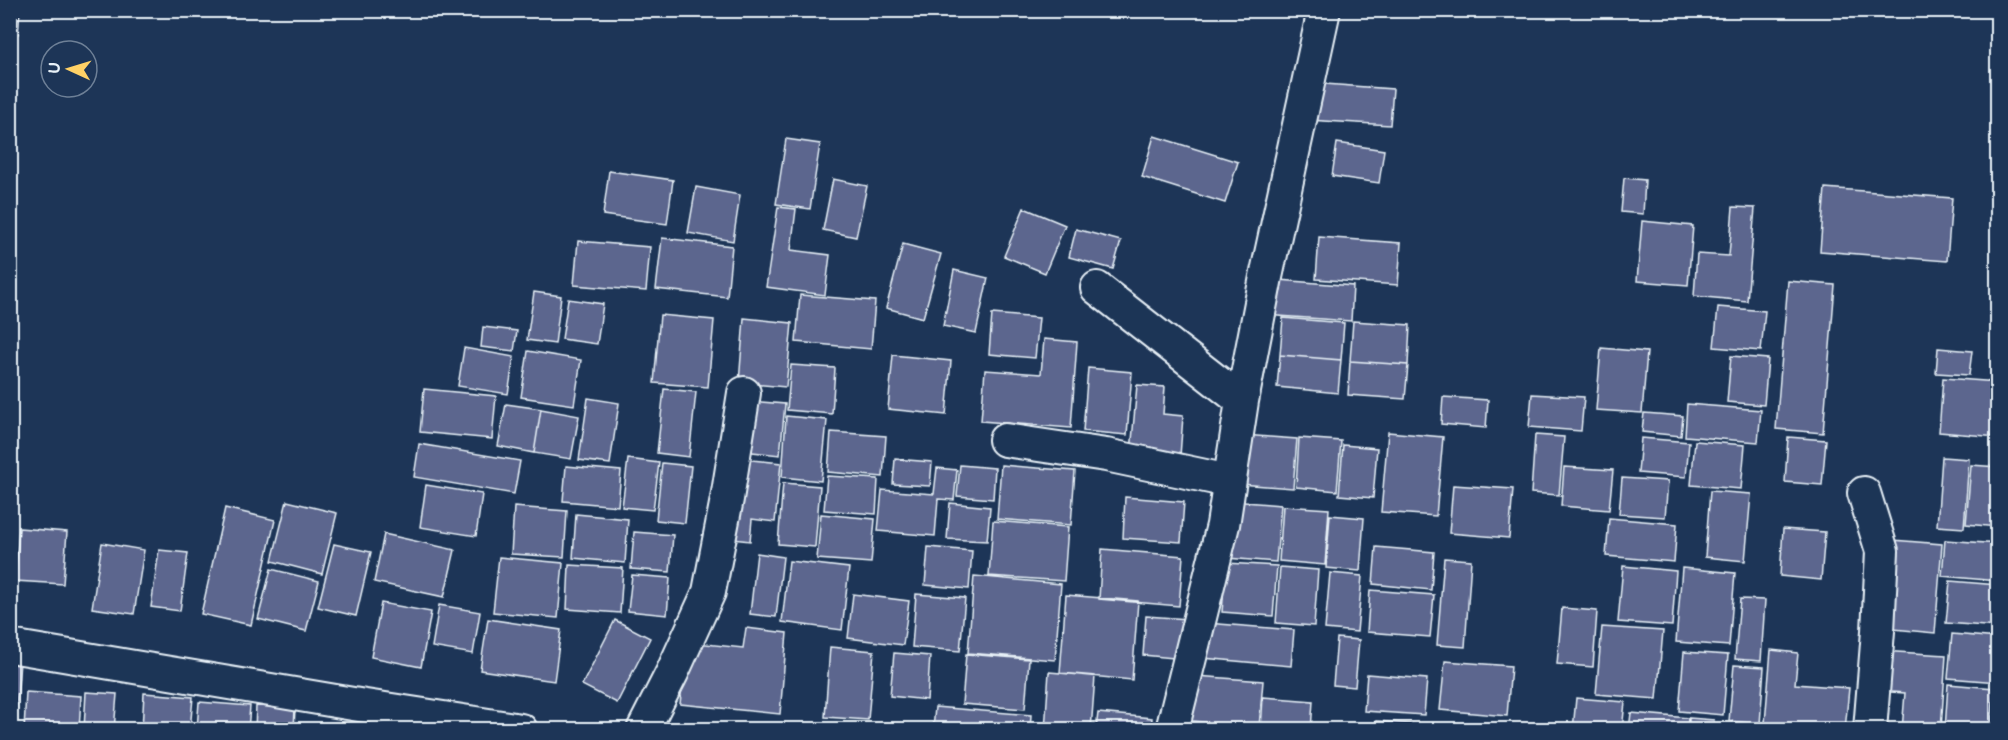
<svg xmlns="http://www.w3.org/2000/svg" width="2008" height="740" font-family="'Balsamiq Sans',sans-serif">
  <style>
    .building { fill: #5c668e; stroke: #e8f1f8; stroke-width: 1.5 }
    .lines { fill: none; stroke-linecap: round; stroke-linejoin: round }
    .street-casing { stroke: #e8f1f8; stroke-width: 36 }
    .street { stroke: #1d3557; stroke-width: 32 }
  </style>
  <rect width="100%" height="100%" fill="#1d3557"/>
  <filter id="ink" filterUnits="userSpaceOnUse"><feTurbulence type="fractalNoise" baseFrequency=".0167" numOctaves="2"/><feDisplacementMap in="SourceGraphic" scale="12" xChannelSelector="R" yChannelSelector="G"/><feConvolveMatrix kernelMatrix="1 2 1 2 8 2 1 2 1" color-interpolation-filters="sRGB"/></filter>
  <g filter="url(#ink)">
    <path class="building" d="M10,10h10l-2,24 -8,-1z
      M1311,83l82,6 -3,36 -82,-5z
      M1154,136l84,26 -13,41 -83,-26z
      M786,139l34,5 -10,65 -34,-5z
      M1337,143l47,7 -5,33 -47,-7z
      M609,171l64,9 -6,44 -64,-9z
      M1624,178l21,2 -2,34 -22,-2z
      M833,179l34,7 -11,51 -33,-7z
      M696,187l44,8 -7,46 -45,-8z
      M1825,188l127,10 -5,63 -127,-10z
      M778,207l18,2 -5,41 39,5 -5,40 -59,-8z
      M1733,207l22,1 -8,93 -53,-5 3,-42 32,2z
      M1024,208l41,17 -20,48 -41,-17z
      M1642,221l51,5 -5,59 -51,-4z
      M1076,229l45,12 -8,28 -44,-12z
      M1319,237l82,6 -3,42 -82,-6z
      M662,238l70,8 -5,51 -71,-8z
      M578,241l72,6 -4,44 -72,-6z
      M903,244l38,10 -18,64 -37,-10z
      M954,270l34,8 -12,55 -33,-7z
      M1267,279l86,7 -2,35 -87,-6z
      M1788,281l47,4 -12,148 -47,-4z
      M534,292l27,4 -6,48 -28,-4z
      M800,295l75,6 -4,48 -75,-7z
      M568,299l35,5 -6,40 -35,-5z
      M1718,307l47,4 -4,40 -47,-4z
      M992,314l47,4 -4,40 -46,-4z
      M660,315l54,5 -6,67 -54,-4z
      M744,318l48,5 -6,64 -47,-4z
      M1283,318l61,5 -3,37 -61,-5z
      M1353,321l57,4 -2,40 -58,-4z
      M483,327l34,4 -3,20 -33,-4z
      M1044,339l33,3 -6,86 -90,-7 4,-51 56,4z
      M464,348l50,9 -6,37 -50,-8z
      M1601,348l46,4 -5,61 -46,-3z
      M1938,348l34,3 -3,24 -33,-2z
      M528,351l53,9 -7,45 -53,-8z
      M893,355l58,6 -5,54 -58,-6z
      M1280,355l61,5 -3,33 -61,-6z
      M1731,356l37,3 -4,46 -37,-3z
      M1350,361l58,4 -3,34 -57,-4z
      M791,365l44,3 -3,46 -45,-4z
      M1088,368l44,4 -5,63 -44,-4z
      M1943,378l55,4v55l-59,-5z
      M1137,385l28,2 -2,27 20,2 -3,40 -49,-4z
      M424,389l72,7 -4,43 -72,-7z
      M664,389l32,3 -7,65 -32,-4z
      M1532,394l52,3 -3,34 -52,-4z
      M1443,397l45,3 -2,28 -45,-4z
      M588,398l31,5 -9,61 -31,-4z
      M748,401l37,3 -5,51 -37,-4z
      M506,404l35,5 -7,44 -36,-7z
      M1687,404l74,6 -3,32 -73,-6z
      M541,409l38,7 -8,43 -37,-6z
      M1644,413l39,3 -2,20 -39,-4z
      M786,416l41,4 -6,61 -39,-4z
      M831,432l55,4 -3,41 -55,-5z
      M1388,432l55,5 -7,79 -55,-4z
      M1244,435l53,4 -4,49 -53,-4z
      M1535,435l29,2 -5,58 -28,-2z
      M1788,437l38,3 -4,45 -37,-3z
      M1299,438l42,3 -4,50 -41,-4z
      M1641,438l48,4 -3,35 -48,-4z
      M1695,441l50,4 -4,44 -50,-4z
      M419,444l101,17 -6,33 -100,-17z
      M1343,445l34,3 -4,50 -34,-3z
      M1942,457l27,2 -5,69 -27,-2z
      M628,459l31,4 -6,47 -31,-3z
      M742,459l39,4 -6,59 -23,-3 -2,22 -17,-2z
      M895,459l37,3 -2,24 -37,-2z
      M662,463l29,3 -6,57 -29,-3z
      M960,465l35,3 -2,31 -36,-3z
      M1001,465l74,6 -4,54 -74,-6z
      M1971,465l27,2v60l-32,-3z
      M566,466l55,5 -3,35 -55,-5z
      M1564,467l49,3 -4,40 -48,-4z
      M937,468l20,2 -3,30 -16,-1 -3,37 -57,-5 4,-41 52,4z
      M827,476l51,3 -2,35 -52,-4z
      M1622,478l46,3 -3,36 -46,-3z
      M783,483l37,3 -5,61 -37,-3z
      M426,485l56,9 -6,42 -56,-9z
      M1453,485l60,4 -4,49 -60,-5z
      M1710,491l41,3 -6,67 -40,-4z
      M1125,497l59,5 -3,40 -58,-4z
      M287,501l50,12 -15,61 -50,-13z
      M1231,501l50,4 -5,57 -49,-4z
      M950,503l40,4 -3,34 -40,-2z
      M1283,506l46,3 -4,56 -46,-4z
      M514,507l53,4 -3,46 -53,-3z
      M225,508l50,12 -24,105 -50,-11z
      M576,514l52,5 -3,44 -52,-5z
      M821,514l54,5 -4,44 -54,-4z
      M1330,515l34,3 -4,53 -34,-3z
      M1609,518l68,6 -3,38 -68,-6z
      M993,521l75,6 -4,54 -75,-5z
      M19,528l48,4 -4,52 -48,-3z
      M1783,529l42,3 -4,48 -41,-4z
      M634,532l39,3 -3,37 -39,-3z
      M384,534l71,16 -11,47 -70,-15z
      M1880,539l62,5 -7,89 -62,-6z
      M1945,540l53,4v37l-56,-5z
      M102,543l42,7 -10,64 -42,-6z
      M334,544l37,8 -15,64 -38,-9z
      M928,547l44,4 -3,38 -44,-4z
      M1376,547l58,5 -3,38 -58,-6z
      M1102,549l81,7 -4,50 -80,-7z
      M159,550l29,3 -8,58 -29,-4z
      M757,553l26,4 -7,60 -26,-3z
      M499,557l64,6 -5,55 -65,-6z
      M1444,558l27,2 -6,87 -28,-2z
      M789,561l60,7 -7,62 -60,-8z
      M1226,563l51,3 -4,50 -51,-4z
      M569,565l54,3 -3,45 -53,-4z
      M1623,566l53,5 -4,55 -54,-4z
      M1280,567l38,3 -4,56 -38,-3z
      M1682,568l53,5 -6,73 -53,-4z
      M271,569l48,12 -13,50 -48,-12z
      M1330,573l32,3 -5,56 -32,-3z
      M632,575l38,3 -3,37 -39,-4z
      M974,576l87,8 -6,76 -87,-7z
      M1950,581l48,4v42l-52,-4z
      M1370,590l64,5 -4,42 -63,-5z
      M853,594l56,7 -6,44 -55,-7z
      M916,594l49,4 -5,53 -48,-4z
      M1066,595l72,6 -6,79 -72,-7z
      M1740,599l25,1 -4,61 -26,-2z
      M381,603l50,9 -10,55 -50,-10z
      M439,605l41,7 -7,42 -41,-7z
      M1562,608l35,3 -4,56 -36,-3z
      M1146,616l42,3 -4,40 -41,-4z
      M488,619l73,11 -7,51 -74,-11z
      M615,620l35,18 -33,65 -35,-18z
      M1206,623l88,7 -3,36 -88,-8z
      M1602,627l61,4 -6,68 -61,-5z
      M746,628l41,5 -7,81 -100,-10 7,-62 56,6z
      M1952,634l46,4v44l-50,-4z
      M1337,638l22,2 -4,47 -22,-2z
      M830,647l44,4 -6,69 -43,-3z
      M1771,650l27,3 -3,31 54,4 -4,42 -80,-7z
      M1880,651l66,4 -5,75h-39l3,-37 -28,-2z
      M1684,652l44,3 -5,60 -44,-4z
      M894,653l36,3 -3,44 -37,-4z
      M966,654l63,5 -4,50 -63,-5z
      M10,660l10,1 -5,69h-5z
      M1445,661l66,5 -4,50 -67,-6z
      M1734,665l30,2 -4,57 -31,-3z
      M1049,672l46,4 -4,54h-46z
      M1367,674l60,5 -3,36 -60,-4z
      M1196,676l67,5 -4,46 -67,-6z
      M1948,684l46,4 -3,42h-46z
      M26,692l55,4 -2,34h-55z
      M86,692l31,2 -3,36h-30z
      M144,693l49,4 -3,33h-48z
      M1263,697l50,4 -2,29h-50z
      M1576,698l49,4 -3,28h-49z
      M199,702l51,4 -2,24h-51z
      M256,706l39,2 -1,22h-39z
      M935,707l96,8 -1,15h-97z
      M1098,713l54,5 -1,12h-55z
      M1631,713l57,5 -1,12h-58z
      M1689,718l25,2 -1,10h-24z
      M367,719l48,11h-49z
      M1376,721l63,5v4h-64z
      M1721,724l37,3v3h-37z"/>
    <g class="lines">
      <defs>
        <path id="street" d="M1097,288l145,113
          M1005,440l101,15 123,26
          M1864,493l18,58 -4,80 -8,99
          M10,646l349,59 162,25
          M643,730l29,-57 37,-81 18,-93 17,-106
          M1172,730l51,-205 19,-124 24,-124 58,-267"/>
      </defs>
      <use href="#street" class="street-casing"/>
      <use href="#street" class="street"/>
    </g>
  </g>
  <rect width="2008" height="740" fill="none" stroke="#1d3557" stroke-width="36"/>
  <rect x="18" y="18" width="1972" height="704" fill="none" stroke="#e8f1f8" stroke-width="2" filter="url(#ink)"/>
  <g transform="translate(69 69) rotate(274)"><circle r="28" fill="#1d3557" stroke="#6e8097" stroke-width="1.5"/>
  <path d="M0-4.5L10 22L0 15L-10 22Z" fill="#ffd166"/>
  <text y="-9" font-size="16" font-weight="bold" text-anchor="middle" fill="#e8f1f8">U</text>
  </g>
</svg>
